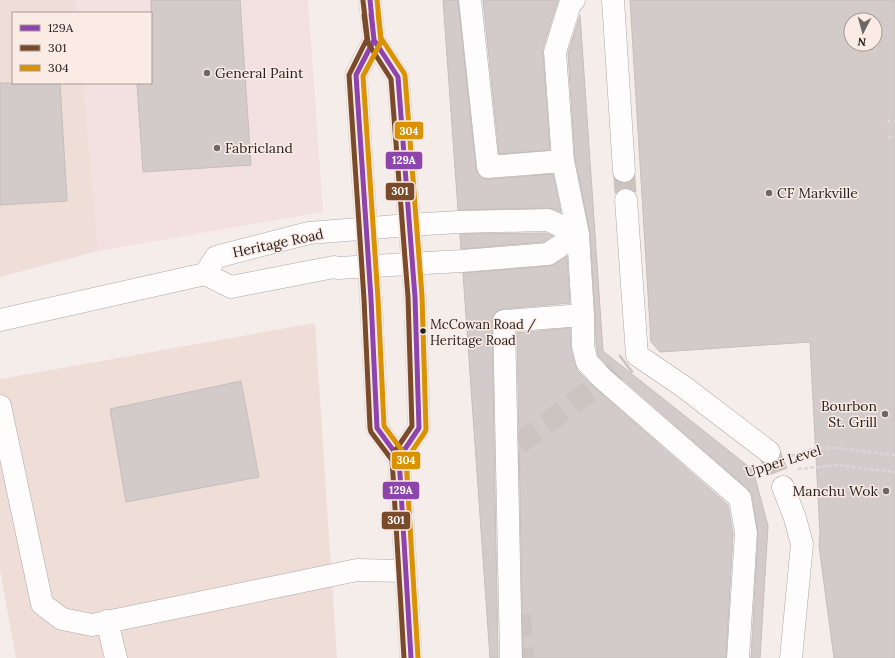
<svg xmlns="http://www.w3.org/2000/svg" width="895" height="658" font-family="Lora,serif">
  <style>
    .commercial { fill: #f3e0e0 }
    .built { fill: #efded8 }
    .building { fill: #d2cbca; stroke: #c4bebc; fill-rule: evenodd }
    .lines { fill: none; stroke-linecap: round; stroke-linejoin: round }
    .minor-tunnel { stroke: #cbc4c1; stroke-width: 22; stroke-dasharray: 22 11; stroke-linecap: butt }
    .minor-casing { stroke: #aca7a5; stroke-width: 23 }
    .major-casing { stroke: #cfcccb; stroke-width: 23 }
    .path { stroke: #d9d7d6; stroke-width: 2.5; stroke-dasharray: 4 2; stroke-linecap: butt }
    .minor { stroke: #fefcfc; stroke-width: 22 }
    .major { stroke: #ece5df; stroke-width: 22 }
    .bus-1-casing { stroke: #faebe5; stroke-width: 8 }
    .bus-2-casing { stroke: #faebe5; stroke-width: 8 }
    .bus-3-casing { stroke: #faebe5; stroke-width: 8 }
    .bus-1 { stroke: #8e44ad; stroke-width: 5 }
    .bus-2 { stroke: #7a4b2a; stroke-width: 5 }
    .bus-3 { stroke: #d89204; stroke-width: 5 }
    .poi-dot { fill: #6e6865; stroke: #faebe5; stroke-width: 1.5 }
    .bus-dot { fill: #25201e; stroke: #faebe5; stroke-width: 1.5 }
    .labels { text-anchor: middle; stroke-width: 3; stroke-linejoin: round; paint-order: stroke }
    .bus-label { font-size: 13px; fill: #25201e; stroke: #faebe5; text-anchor: start }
    .poi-label { font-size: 14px; fill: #25201e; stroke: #faebe5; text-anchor: start }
    .street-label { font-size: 14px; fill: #25201e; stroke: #faebe5 }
    .line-badge { stroke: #faebe5; stroke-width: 1.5 }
    .badge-label { font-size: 11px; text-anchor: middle; font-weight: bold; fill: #fff }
  </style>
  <rect width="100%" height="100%" fill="#f5edea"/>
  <path class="commercial" d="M76,0h232l15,212 -225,39 -15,-168h68v-70h-74z"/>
  <path class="built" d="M0,0h76l1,13h-64v70h70l15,168 -98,26z
    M315,323l22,335h-321l-16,-88v-191z"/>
  <path class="building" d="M151,0h89l11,165 -108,7 -6,-89h14z
    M443,0h15l18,168 2,6 4,4 7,1 64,-5 8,38 -8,-3 -5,-1 -90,2z
    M483,0h75l-15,48v5l7,97 -51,4z
    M630,0h265v658h-61l-15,-112 1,-12 -10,-192 -150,10 -9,-10zM851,20h24v24h-24z
    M580,15l23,336 150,119 15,56 -8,132h-9l7,-124 -6,-39 -4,-6 -137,-120 -13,-13 -2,-12 -1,-30 -5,-81 -15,-74 -7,-106z
    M0,83h60l7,118 -67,4z
    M545,233l8,3 -9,6 -83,7 -1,-15z
    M567,256l3,47 -67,6 -6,2 -4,5 -1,5 6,337h-8l-27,-385 86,-7 6,-2z
    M570,328l1,21 4,16 3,6 16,16 134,118 5,29 -7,124h-203l-6,-325z
    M241,381l18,96 -133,25 -16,-93z"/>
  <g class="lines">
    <path class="minor-tunnel" d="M624,171l2,29
      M769,452l14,35
      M510,471l-2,-19 119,-89
      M520,615l3,43"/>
    <defs>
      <path id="minor" d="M470,0l18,167 75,-6
        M574,0l-4,4 -15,48 8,109 15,73 5,81v31l4,16 15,16 138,120 6,35 -8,125
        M613,0l11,171
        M626,200l11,155
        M205,274l11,-17 93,-24 100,-8 50,-3 89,-2 30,14
        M0,320l205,-46 26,13 103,-20 4,1 124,-7 86,-7 30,-20
        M637,355l47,32 85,65
        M0,406l42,198 20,15 30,6 265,-55 48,1
        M783,487l12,31 7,26 -11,114
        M107,621l9,37
        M511,658l-7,-337 79,-6"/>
      <path id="major" d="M370,0l4,40 24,37 17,220 4,131 -20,30
        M374,40l-18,35 15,224 6,129 22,30 12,200"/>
    </defs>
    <use href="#minor" class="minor-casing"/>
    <use href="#major" class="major-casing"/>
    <path class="path" d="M887,121h8
      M888,137h7
      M791,456l24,-8h22l58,7
      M798,469l39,-4 58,7"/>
    <use href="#minor" class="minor"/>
    <use href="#major" class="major"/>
    <defs>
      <path id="bus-1" d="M370,0l4,40 24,37 17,220 4,131 -20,30 12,200
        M371,14l3,26 -18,35 15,224 6,129 22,30 2,32"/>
      <path id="bus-2" d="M363,1l5,42 23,36 17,218 4,129 -19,28 -1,4 12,200
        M364,15l3,24 -18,36 15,224 6,129 1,4 21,28 2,30"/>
      <path id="bus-3" d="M377,0l4,38 23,35 1,3 17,220 4,133 -1,3 -19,28 12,198
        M378,13l3,29 -18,34 15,223 6,127 22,30 2,34"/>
    </defs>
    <use href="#bus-1" class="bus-1-casing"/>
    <use href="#bus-2" class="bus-2-casing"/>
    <use href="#bus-3" class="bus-3-casing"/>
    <use href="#bus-1" class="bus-1"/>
    <use href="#bus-2" class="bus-2"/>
    <use href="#bus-3" class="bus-3"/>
  </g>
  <g class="poi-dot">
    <circle cx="207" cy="73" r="4"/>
    <circle cx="217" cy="148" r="4"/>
    <circle cx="769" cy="193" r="4"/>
    <circle cx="885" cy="414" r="4"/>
    <circle cx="886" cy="491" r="4"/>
  </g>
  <circle class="bus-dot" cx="423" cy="331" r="3.5"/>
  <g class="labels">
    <g class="bus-label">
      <text x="430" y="329">McCowan Road /<tspan x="430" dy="16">Heritage Road</tspan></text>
    </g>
    <g class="poi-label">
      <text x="215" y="78">General Paint</text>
      <text x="225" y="153">Fabricland</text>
      <text x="777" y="198">CF Markville</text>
      <text x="877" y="411" text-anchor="end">Bourbon<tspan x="877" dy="16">St. Grill</tspan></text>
      <text x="878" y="496" text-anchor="end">Manchu Wok</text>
    </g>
    <g class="street-label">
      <text transform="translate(278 243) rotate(-12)" y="5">Heritage Road</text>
      <text transform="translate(783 461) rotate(-17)" y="5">Upper Level</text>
    </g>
  </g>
  <g class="line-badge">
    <rect x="394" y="121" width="30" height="19" rx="4" fill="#d89204"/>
    <rect x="385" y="151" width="38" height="19" rx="4" fill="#8e44ad"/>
    <rect x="385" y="182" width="30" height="19" rx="4" fill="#7a4b2a"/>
    <rect x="391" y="451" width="30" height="19" rx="4" fill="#d89204"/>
    <rect x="382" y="481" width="38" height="19" rx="4" fill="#8e44ad"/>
    <rect x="381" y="511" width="30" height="19" rx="4" fill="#7a4b2a"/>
  </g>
  <g class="badge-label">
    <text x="409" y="135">304</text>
    <text x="404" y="164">129A</text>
    <text x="400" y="195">301</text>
    <text x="406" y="464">304</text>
    <text x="401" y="494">129A</text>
    <text x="396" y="524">301</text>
  </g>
  <rect x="12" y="12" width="140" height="72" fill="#faebe5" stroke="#a59a95"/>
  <rect x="20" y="25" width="20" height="6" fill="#8e44ad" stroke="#a59a95"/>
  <text x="48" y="32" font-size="12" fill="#25201e">129A</text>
  <rect x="20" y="45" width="20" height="6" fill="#7a4b2a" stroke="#a59a95"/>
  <text x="48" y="52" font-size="12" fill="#25201e">301</text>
  <rect x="20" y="65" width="20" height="6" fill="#d89204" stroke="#a59a95"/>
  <text x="48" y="72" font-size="12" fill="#25201e">304</text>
  <g transform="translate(863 32) rotate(186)"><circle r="19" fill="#faebe5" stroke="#a59a95"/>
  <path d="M0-3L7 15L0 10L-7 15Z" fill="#6e6865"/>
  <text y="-6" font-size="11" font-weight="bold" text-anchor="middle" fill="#25201e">N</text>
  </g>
</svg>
